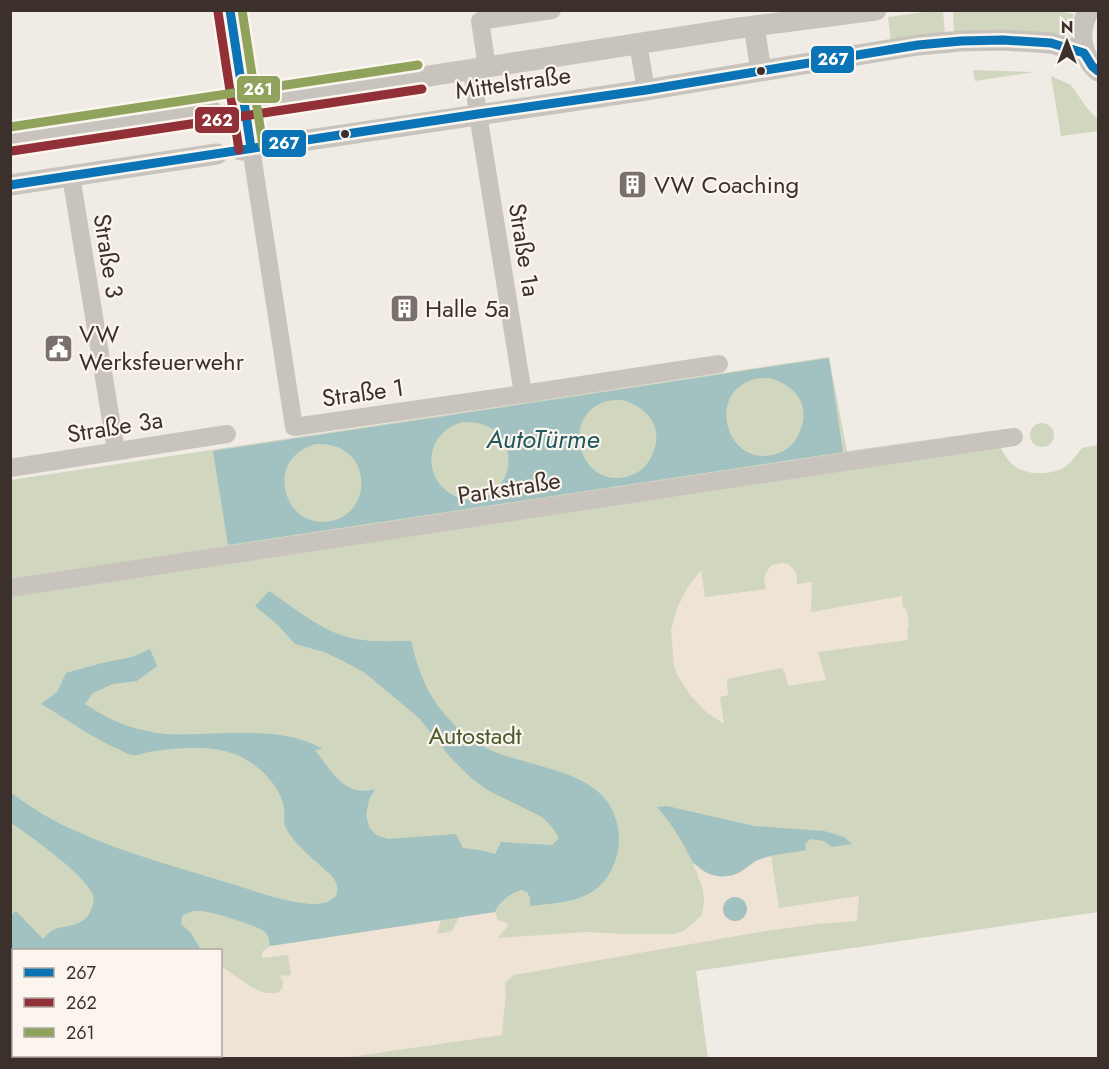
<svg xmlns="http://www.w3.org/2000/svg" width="1109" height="1069" font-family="Jost,sans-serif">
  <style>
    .green { fill: #d1d6bf; fill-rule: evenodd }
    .plaza { fill: #eee3d5 }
    .water { fill: #a1c2c1; fill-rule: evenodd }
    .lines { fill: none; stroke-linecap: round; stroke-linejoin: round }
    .tertiary-tunnel { stroke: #ccc6c0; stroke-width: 21; stroke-dasharray: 21 10; stroke-linecap: butt }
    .minor { stroke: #c9c3be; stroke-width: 18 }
    .tertiary { stroke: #c9c3be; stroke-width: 21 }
    .bus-1-casing { stroke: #fbf5ee; stroke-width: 14 }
    .bus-2-casing { stroke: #fbf5ee; stroke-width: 14 }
    .bus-3-casing { stroke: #fbf5ee; stroke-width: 14 }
    .bus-1 { stroke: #0b74b7; stroke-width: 9 }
    .bus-2 { stroke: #923037; stroke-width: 9 }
    .bus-3 { stroke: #90a35c; stroke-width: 9 }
    .bus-dot { fill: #3b302b; stroke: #fbf5ee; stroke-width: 2 }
    .labels { text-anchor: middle; stroke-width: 4.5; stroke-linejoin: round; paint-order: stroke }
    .street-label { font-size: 24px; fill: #3b302b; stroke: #fbf5ee }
    .poi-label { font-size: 24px; fill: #3b302b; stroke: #fbf5ee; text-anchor: start }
    .park-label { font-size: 24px; fill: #4a5a2e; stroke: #fbf5ee }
    .water-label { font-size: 26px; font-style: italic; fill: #1f5a5e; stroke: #fbf5ee }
    .line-badge { stroke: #fbf5ee; stroke-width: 2 }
    .badge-label { font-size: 16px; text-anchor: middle; font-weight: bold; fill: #fff }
  </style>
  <rect width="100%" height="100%" fill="#f0ebe5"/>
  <path class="green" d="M1053,10l21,4 -3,12 -1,12 -116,-4 -1,-23z
    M932,11h11l2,24 -54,7 -3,-25z
    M973,70l62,2 -60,9z
    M1051,76l20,9 16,23 11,12v11l-37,5z
    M829,357l18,94 158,-22 -4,20c5,7 8,14 15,18 13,9 38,8 50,-1 6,-4 11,-12 16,-18l16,-3v467l-402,59 12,87h-697v-578zM14,950h206v106h-206z
    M1030 435a12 12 0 1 1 24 0a12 12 0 1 1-24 0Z"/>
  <path class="plaza" d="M782,563l6,1 7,7 2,6v7l15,-2 -1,30 91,-16 1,11 4,3 2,15 -2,5 1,10 -90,12 8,28 -38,6 -2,-10 -4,-8 -55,11 1,16 -8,2 4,27 -18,-12 -16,-17 -12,-19 -4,-10 -3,-36 6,-22 11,-21 13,-17 4,27 61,-8 -2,-7 2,-10 6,-7z
    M771,856l8,52 80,-12 -2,25 -41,3 -62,9 -240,42 -9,8 1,9 -4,43 -159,23h-332l-1,-66 3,-1 1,65h206l1,-90 32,22 13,5h11l5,-4 1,-7 -3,-6 11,-1 -3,-20 -26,3v-6l8,-6 171,-26 -4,14 15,-3 7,-14 36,-5 3,8 11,4 -11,14 89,-6 37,2h51l10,-4 17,-15 2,-13 -1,-12 -10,-27 2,1 10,8 11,4h15l9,-4 15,-11z"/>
  <path class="water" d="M829,358l14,94 -615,93 -15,-94zM769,378c27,7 43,28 30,55 -4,10 -12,18 -23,21 -47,15 -71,-57 -25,-74 6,-2 12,-2 18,-2zM622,400c26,7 43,28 30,55 -4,10 -12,18 -23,21 -47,15 -71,-57 -25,-74 6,-2 12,-2 18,-2zM463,422c62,-3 57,77 7,78 -10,0 -21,-6 -28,-13 -21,-24 -9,-58 21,-65zM316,444c56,-3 59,67 16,77 -47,11 -71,-62 -16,-77z
    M269,591c23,15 46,35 72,44 21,8 48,6 70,6 10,43 25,72 62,99 42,32 134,21 145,88 2,13 1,24 -4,36 -15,38 -48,38 -84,42v-8l-3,-6 -6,-2c-11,4 -22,11 -26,22l-225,34c-1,-6 -1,-10 -5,-14 -8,-7 -53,-20 -64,-21 -7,-1 -13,1 -19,5l-1,8 10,9 10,17h-187l-1,41 -2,1v-77l5,-4 27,28c3,-3 6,-7 10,-9 10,-5 23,-2 34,-13 4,-5 8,-15 6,-22 -6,-19 -64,-60 -82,-72v-30c21,15 43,29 67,39 46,21 96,34 144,49 28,8 60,21 89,23 10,0 18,-1 25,-8 3,-8 1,-13 -4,-20 -15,-14 -39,-32 -47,-50 -2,-6 0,-13 -1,-18 -3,-18 -17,-34 -31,-44 -29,-21 -64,-17 -98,-13 -7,0 -15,5 -22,4 -4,0 -9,-3 -13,-5 -28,-12 -53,-31 -79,-46l16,-12 9,-19 36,-10 30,-6 18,-8 7,17 -20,15 -24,3 -20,9 -8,11c25,17 52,28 82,30 49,3 111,-11 156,15l-8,1c17,21 29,48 60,39l-6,11 -3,15 3,12 7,8 12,4 68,-5 7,14 16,2 16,4 6,-12 51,3 7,-7 -7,-11 -10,-10 -53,-26 -18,-13 -21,-21 -31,-39 -54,-45 -22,-12 -19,-9 -29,-8 -16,-18 -24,-20z
    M667,806l87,20 70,5 20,6 8,7 -20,3 -8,-6 -14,-2 -5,5 1,6c-14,3 -32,4 -46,9 -8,3 -13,9 -20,13 -11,6 -26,6 -36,-1 -4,-2 -7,-6 -11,-8 -10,-21 -21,-39 -36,-56z
    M723 909a12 12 0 1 1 24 0a12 12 0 1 1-24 0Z"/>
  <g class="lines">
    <path class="tertiary-tunnel" d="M230,10l5,34"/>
    <path class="minor" d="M638,43l8,47
      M487,67l-7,-46 72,-11
      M472,70l6,44 45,280
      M251,148l43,279 229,-33 196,-30
      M71,176l45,275
      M10,468l217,-34
      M10,588l807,-122 197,-29"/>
    <path class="tertiary" d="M1089,10c-12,21 -9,45 9,61
      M754,26l7,45
      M235,44l16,104
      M235,106l504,-78 137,-18
      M10,139l200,-30
      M241,150l405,-60 272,-45 43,-4 42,-1 48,3 33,10
      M10,185l207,-31"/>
    <defs>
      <path id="bus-1" d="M230,10l21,138
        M10,185l468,-71 168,-24 272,-45 43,-4 42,-1 48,3 33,10 8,13 6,5"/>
      <path id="bus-2" d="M218,12l21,138
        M12,151l410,-62"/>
      <path id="bus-3" d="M242,10l21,136
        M10,127l408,-62"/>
    </defs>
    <use href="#bus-1" class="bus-1-casing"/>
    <use href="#bus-2" class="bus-2-casing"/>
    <use href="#bus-3" class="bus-3-casing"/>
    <use href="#bus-1" class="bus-1"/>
    <use href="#bus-2" class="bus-2"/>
    <use href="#bus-3" class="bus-3"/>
  </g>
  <defs>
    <symbol id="building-square" viewBox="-11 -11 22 22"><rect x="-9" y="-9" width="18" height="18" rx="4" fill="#7a716c" stroke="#fbf5ee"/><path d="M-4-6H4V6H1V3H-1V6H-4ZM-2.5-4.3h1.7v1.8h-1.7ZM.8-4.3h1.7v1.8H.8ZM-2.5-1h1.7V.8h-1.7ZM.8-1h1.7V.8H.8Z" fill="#fff"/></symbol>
    <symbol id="civic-square" viewBox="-11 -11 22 22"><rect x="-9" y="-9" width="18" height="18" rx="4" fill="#7a716c" stroke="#fbf5ee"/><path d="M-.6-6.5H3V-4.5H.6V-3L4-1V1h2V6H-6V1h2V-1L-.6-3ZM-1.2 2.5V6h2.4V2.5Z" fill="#fff"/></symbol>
  </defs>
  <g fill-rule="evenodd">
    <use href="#building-square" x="616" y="168" width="33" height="33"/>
    <use href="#building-square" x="388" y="292" width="33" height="33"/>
    <use href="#civic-square" x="42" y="332" width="33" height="33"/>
  </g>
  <g class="bus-dot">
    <circle cx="761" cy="71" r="5"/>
    <circle cx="345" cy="134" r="5"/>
  </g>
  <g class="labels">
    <g class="street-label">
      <text transform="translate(513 83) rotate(-8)" y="8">Mittelstraße</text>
      <text transform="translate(524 250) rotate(81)" y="8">Straße 1a</text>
      <text transform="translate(108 256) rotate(81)" y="8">Straße 3</text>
      <text transform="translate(363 393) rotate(-8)" y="8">Straße 1</text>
      <text transform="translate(115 427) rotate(-9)" y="8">Straße 3a</text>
      <text transform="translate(509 488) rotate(-9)" y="8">Parkstraße</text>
    </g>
    <g class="poi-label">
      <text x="654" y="193">VW Coaching</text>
      <text x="425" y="317">Halle 5a</text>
      <text x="79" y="342">VW<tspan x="79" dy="28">Werksfeuerwehr</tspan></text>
    </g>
    <g class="park-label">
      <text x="475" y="744">Autostadt</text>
    </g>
    <g class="water-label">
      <text x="543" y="448">AutoTürme</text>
    </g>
  </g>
  <g class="line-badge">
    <rect x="810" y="45" width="45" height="29" rx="6" fill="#0b74b7"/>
    <rect x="236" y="75" width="45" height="29" rx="6" fill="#90a35c"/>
    <rect x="194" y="106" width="46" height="28" rx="6" fill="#923037"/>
    <rect x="261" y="129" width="46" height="29" rx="6" fill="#0b74b7"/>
  </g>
  <g class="badge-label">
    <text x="833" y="65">267</text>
    <text x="258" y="95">261</text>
    <text x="217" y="126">262</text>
    <text x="284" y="149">267</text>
  </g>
  <rect width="1109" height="1069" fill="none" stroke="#3b302b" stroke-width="24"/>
  <rect x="12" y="949" width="210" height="108" fill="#fbf5ee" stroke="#aea6a0" stroke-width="1.5"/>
  <rect x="24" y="968" width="30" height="9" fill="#0b74b7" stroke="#aea6a0" stroke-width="1.5"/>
  <text x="66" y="979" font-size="18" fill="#3b302b">267</text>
  <rect x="24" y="998" width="30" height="9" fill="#923037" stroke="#aea6a0" stroke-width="1.5"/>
  <text x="66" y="1009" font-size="18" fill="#3b302b">262</text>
  <rect x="24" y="1028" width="30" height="9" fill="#90a35c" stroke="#aea6a0" stroke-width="1.5"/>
  <text x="66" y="1039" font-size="18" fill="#3b302b">261</text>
  <g transform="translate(1067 42)" stroke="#fbf5ee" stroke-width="4.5" paint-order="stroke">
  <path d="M0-4.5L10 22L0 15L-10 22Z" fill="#3b302b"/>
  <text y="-9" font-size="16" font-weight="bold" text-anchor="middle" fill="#3b302b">N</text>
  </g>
</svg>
